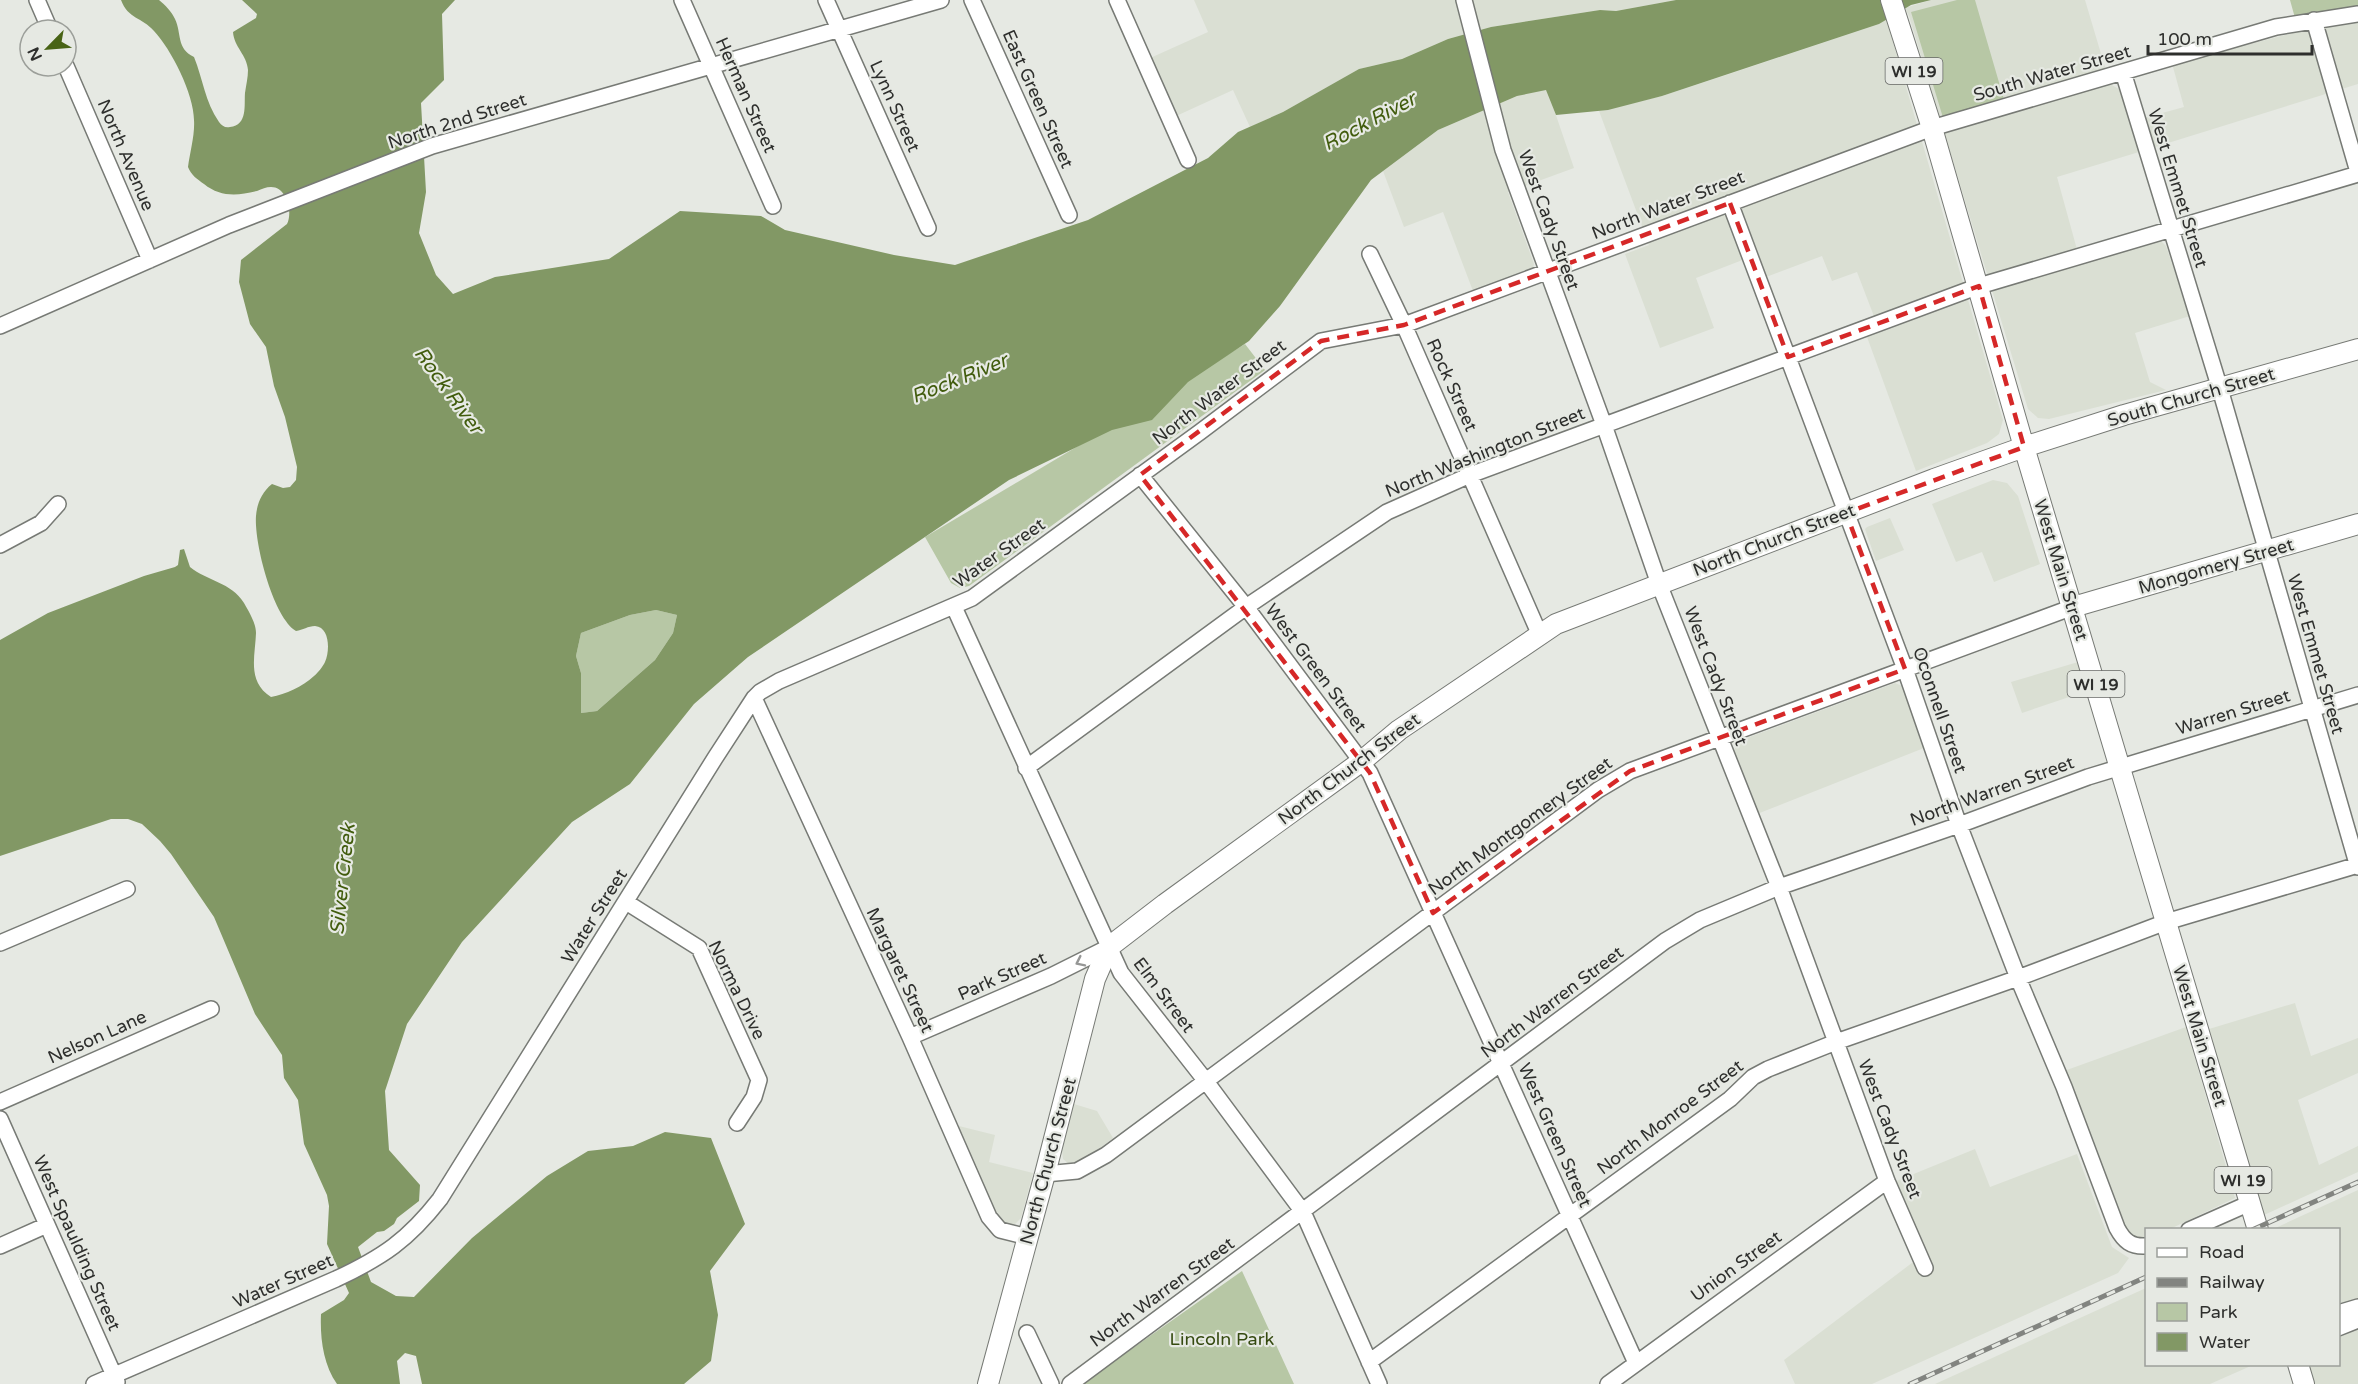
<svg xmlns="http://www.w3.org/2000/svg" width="2358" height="1384" font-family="'Varela Round',sans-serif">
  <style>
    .built { fill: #dadfd3 }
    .green { fill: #b7c7a5 }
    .water { fill: #829865; fill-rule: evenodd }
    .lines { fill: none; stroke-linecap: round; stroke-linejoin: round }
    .minor-casing { stroke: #777a75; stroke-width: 18 }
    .major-casing { stroke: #777a75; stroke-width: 22 }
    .minor { stroke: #fff; stroke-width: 15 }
    .major { stroke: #fff; stroke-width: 20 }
    .rail-casing { stroke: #828480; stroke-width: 5 }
    .rail { stroke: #e6e9e3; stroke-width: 3; stroke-dasharray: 9; stroke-linecap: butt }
    .oneway { stroke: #969796 }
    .marked { fill: none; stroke: #d62828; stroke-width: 4.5; stroke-dasharray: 12 8; stroke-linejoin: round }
    .labels { text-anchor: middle; stroke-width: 4.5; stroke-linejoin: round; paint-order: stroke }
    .shield { fill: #e6e9e3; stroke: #656764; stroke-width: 1.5 }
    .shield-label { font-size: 16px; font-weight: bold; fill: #2e2f2d }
    .street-label { font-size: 18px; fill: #2e2f2d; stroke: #e6e9e3 }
    .park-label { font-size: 18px; fill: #354a10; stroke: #e6e9e3 }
    .water-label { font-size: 20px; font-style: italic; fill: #415c0d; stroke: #e6e9e3 }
  </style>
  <rect width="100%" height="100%" fill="#e6e9e3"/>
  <path class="built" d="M1194,0h482l-60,11 -16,-1 -109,17 -43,12 -46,20 -43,10 -76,43 -33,15 -17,-37 -59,27 -26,-58 60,-27z
    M1931,0h154l25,84 9,5 4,6 16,57 -82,25 24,87 78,-25 7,7 24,70 -55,17 15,49 16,8 -117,29 -11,-1 -10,-9 -119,-393 -4,-8z
    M1886,18l117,402 -4,14 -12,9 -71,28 -49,-134 13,-5 -23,-60 -25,9 -10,-25 -56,21 -8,-23 -62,24 18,50 -54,20 -35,-94 24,-9 -50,-134 63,-15 58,-19 159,-53z
    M2358,22v62l-206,64 -8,-30 40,-11 -11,-40 11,-6 113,-29z
    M1547,89l27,79 -66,24 26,72 -1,4 -60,23 -30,-79 -39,15 -21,-56 55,-41 79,-34z
    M1993,480l14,3 11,13 22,68 -46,18 -12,-30 -26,10 -24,-58z
    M1890,518l14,32 -28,11 -11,-32 2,-2z
    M2078,662l9,29 -65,22 -11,-31z
    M1895,683l7,3 22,62 -167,66 -23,-62 2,-10z
    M2295,1003l16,53 47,-18v35l-60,27 21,65 39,-19v26l-94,43 -55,-186z
    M2186,1027l49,171 -65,31 -24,1v10l-21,-4 -61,-165z
    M1074,1104l23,7 16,27 -24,19 -15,7h-5l-6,-5 -1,-9z
    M955,1125l40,10 -6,27 44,11 -12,45 -6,6 -11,1 -5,-5z
    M1975,1149l15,38 87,-33 35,93 17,11 -11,15 -246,111h-77l-11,-24 141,-107 -31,-71z
    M2358,1190v194h-44l-6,-19 30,-1v-134h-67z
    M2146,1288v76l107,1 -43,19h-275z"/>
  <path class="green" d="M1957,0h18l30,103 -61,18 -33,-109z
    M2290,0h68v6l-63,12z
    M1245,344l20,26 -296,216 -9,2 -9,-5 -26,-46 185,-110z
    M656,610l21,5 -4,18 -18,27 -58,51 -16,2v-40l-5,-17 5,-23 49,-18z
    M1242,1271l52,113h-212z"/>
  <path class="water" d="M121,0h38c6,5 13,12 16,19 7,15 1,29 19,38 9,22 11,45 25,65 3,4 6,6 11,5 18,-2 14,-22 15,-34 1,-8 3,-15 3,-23 -1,-15 -14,-23 -15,-38l23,-14 1,-4 -15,-14h213l-13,14 2,66 -23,23 5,89 -7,41 17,42 17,19 42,-17 114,-18 71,-48 81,5 24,14 109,25 61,10 133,-45 120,-62 30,-26 45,-20 76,-43 43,-10 46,-20 43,-12 109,-17 16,1 60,-11h255l-20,5 -32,19 -217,72 -54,14 -52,5 -10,-25 -29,6 -79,34 -67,50 -91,126 -31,35 -61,41 -36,38 -40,10 -103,50 -261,177 -54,47 -64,80 -58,38 -110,120 -55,82 -22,67 4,59 31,35 -1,16 -22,17 -3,6 -10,7 -7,1 -19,15 13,35 25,14 18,1 58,-59 75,-62 41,-25 45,-5 32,-14 46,6 34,86 -35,47 8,44 -7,46 -27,23h-262l-6,-28 -11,-3 -8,8 3,23h-63c-14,-20 -17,-46 -16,-70l23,-14 5,-7 -22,-49 2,-38 -2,-11 -23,-51 -6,-44 -14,-22 -2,-23 -27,-41 -41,-97 -43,-63 -11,-13 -18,-17 -14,-5h-17l-111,37v-216l48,-27 96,-37 31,-9 3,-2 2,-15 4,-1 6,18c17,14 41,15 54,36 5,9 12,20 12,30 -1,25 -9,48 15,64 15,-3 31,-10 43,-21 4,-3 9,-10 11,-14 5,-11 5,-35 -10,-36 -7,0 -12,4 -19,5 -23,-14 -42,-88 -40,-115 1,-13 6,-24 16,-32l11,4 7,-1 6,-7 1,-13 -12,-50 -11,-31 -8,-39 -16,-23 -11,-42 2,-22 46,-36c6,-12 0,-37 -16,-37 -5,0 -9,2 -14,4 -20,5 -37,6 -53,-7 -7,-5 -13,-9 -16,-17 2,-15 7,-32 6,-47 0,-26 -23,-71 -40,-89 -12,-14 -26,-12 -33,-31zM656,610l21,5 -4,18 -18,27 -58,51 -16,2v-40l-5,-17 5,-23 49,-18z"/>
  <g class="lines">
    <defs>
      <path id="minor" d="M37,0l13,30
        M682,0l91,206
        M826,0l102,228
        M972,0l97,215
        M1117,0l71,160
        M1464,0l39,150 101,275 55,159 120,303 108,294 38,87
        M2314,20l44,152
        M66,66l84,194
        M2123,72l97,317 138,478
        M1730,203l175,466 54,156 59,153 46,109 53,141c7,13 14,19 29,18
        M1370,254l34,71 135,308
        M0,326l229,-101 203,-79 509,-146
        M1140,475l106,132 124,166 266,590
        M0,545l41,-22 17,-19
        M954,607l167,366 84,107 98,132 76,172
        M754,698l156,339 79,180 11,13 28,7
        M1026,768l220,-161 141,-95 83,-37 509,-189 379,-112
        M626,902l73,46 60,132 -5,17 -17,26
        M0,943l127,-54
        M910,1037l141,-61 58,-29
        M0,1102l211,-93
        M0,1119l117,263
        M1045,1174l32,-3 29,-16 492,-365 32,-19 443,-164
        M2189,1230l61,-27
        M0,1246l47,-21
        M2338,1313l20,-6
        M2338,1328l20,-8
        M1027,1333l24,51
        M1369,1362l361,-263 23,-22 15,-8 68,-27 182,-64 148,-56 192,-57
        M94,1384l242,-105c47,-22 72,-39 104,-80l275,-441 39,-60 6,-6 19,-11 193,-83 228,-166 121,-91 83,-16 528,-197 344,-101 82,-13
        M1070,1384l595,-443 35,-21 79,-33 180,-62 129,-48 270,-82
        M1608,1384l279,-203"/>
      <path id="major" d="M1891,0l41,128 92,319 234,783
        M2073,607l285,-83
        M2298,1364l6,20
        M988,1384l57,-210 50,-195 14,-32 56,-43 197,-143 37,-31 157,-106 378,-145 90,-32 100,-32 234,-66"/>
    </defs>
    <use href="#minor" class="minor-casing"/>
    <use href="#major" class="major-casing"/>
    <use href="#minor" class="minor"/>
    <use href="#major" class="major"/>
    <defs>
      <path id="rail" d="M2252,1230l106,-48
        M1910,1384l236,-107"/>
    </defs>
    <use href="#rail" class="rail-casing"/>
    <use href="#rail" class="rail"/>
  </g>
  <defs><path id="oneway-chevron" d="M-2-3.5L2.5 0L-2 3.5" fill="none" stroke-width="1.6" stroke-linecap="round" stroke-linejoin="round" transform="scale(1.5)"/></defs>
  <use class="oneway" href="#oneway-chevron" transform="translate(1080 962) rotate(154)"/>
  <path class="marked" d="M1730,203l58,154 191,-71 45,161 -178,66 59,156 -275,102 -197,142 -63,-140 -230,-298 181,-134 83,-16z"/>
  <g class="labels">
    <g class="shield">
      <rect x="1885.5" y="58" width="57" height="26" rx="4.5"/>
      <rect x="2067.5" y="671" width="57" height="26" rx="4.5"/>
      <rect x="2214.5" y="1167" width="57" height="26" rx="4.5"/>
    </g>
    <g class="shield-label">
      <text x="1914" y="77">WI 19</text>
      <text x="2096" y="690">WI 19</text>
      <text x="2243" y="1186">WI 19</text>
    </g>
    <g class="street-label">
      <text transform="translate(2052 73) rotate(-16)" y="6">South Water Street</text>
      <text transform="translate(746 95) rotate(66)" y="6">Herman Street</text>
      <text transform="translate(1038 99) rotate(66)" y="6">East Green Street</text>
      <text transform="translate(895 106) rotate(66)" y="6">Lynn Street</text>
      <text transform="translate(457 121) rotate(-18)" y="6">North 2nd Street</text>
      <text transform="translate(126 155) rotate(67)" y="6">North Avenue</text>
      <text transform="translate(2178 188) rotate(73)" y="6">West Emmet Street</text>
      <text transform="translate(1668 205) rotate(-21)" y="6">North Water Street</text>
      <text transform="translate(1549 220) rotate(70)" y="6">West Cady Street</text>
      <text transform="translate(1452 385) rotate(66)" y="6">Rock Street</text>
      <text transform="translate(1219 392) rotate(-37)" y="6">North Water Street</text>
      <text transform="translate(2191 397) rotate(-16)" y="6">South Church Street</text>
      <text transform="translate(1485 452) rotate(-22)" y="6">North Washington Street</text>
      <text transform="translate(1774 540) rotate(-21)" y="6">North Church Street</text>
      <text transform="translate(999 553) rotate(-35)" y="6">Water Street</text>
      <text transform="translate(2216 566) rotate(-16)" y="6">Mongomery Street</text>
      <text transform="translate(2061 570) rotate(73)" y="6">West Main Street</text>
      <text transform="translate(2316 654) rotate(74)" y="6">West Emmet Street</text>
      <text transform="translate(1316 668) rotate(53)" y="6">West Green Street</text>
      <text transform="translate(1716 676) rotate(69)" y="6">West Cady Street</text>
      <text transform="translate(1940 710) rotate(71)" y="6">Oconnell Street</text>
      <text transform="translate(2233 712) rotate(-17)" y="6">Warren Street</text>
      <text transform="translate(1349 769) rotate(-37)" y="6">North Church Street</text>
      <text transform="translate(1992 791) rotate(-20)" y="6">North Warren Street</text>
      <text transform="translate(1520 826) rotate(-36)" y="6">North Montgomery Street</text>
      <text transform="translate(594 916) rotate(-58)" y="6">Water Street</text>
      <text transform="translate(900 970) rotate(65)" y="6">Margaret Street</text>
      <text transform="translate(1002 976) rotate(-24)" y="6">Park Street</text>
      <text transform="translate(737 990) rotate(64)" y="6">Norma Drive</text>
      <text transform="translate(1164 995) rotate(53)" y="6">Elm Street</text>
      <text transform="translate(1552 1002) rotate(-37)" y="6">North Warren Street</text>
      <text transform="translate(2200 1036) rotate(73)" y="6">West Main Street</text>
      <text transform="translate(97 1037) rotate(-24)" y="6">Nelson Lane</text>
      <text transform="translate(1670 1117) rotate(-37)" y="6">North Monroe Street</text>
      <text transform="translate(1890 1129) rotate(69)" y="6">West Cady Street</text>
      <text transform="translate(1555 1135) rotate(66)" y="6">West Green Street</text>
      <text transform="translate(1048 1161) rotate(-75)" y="6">North Church Street</text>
      <text transform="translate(77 1243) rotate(66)" y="6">West Spaulding Street</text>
      <text transform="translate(1736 1266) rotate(-36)" y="6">Union Street</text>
      <text transform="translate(283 1281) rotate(-24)" y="6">Water Street</text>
      <text transform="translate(1162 1292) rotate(-36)" y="6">North Warren Street</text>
    </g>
    <g class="park-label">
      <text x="1222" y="1345">Lincoln Park</text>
    </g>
    <g class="water-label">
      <text transform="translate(1369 121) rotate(-28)" y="7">Rock River</text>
      <text transform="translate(959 378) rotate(-22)" y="7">Rock River</text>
      <text transform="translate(449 390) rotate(54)" y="7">Rock River</text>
      <text transform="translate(342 879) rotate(-84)" y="7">Silver Creek</text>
    </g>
  </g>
  <rect x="2145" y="1228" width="195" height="138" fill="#e6e9e3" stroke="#9c9f9a" stroke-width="1.5"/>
  <rect x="2157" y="1248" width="30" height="9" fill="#ffffff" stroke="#9c9f9a" stroke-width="1.5"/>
  <text x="2199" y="1258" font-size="18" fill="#2e2f2d">Road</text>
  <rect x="2157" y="1278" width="30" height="9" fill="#828480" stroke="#9c9f9a" stroke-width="1.5"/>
  <text x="2199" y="1288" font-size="18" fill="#2e2f2d">Railway</text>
  <rect x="2157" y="1303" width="30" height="18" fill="#b7c7a5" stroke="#9c9f9a" stroke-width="1.5"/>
  <text x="2199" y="1318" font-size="18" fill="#2e2f2d">Park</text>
  <rect x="2157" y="1333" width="30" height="18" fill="#829865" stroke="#9c9f9a" stroke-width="1.5"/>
  <text x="2199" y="1348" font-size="18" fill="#2e2f2d">Water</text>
  <g transform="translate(48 48) rotate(245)"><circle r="28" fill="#e6e9e3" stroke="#9c9f9a" stroke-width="1.5"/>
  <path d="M0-4.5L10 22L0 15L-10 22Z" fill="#486315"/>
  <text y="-9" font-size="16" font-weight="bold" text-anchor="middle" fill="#2e2f2d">N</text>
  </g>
  <path d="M2148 45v9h164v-9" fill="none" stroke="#2e2f2d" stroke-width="3"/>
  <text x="2157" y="45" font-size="18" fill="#2e2f2d" stroke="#e6e9e3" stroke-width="4.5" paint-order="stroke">100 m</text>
</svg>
